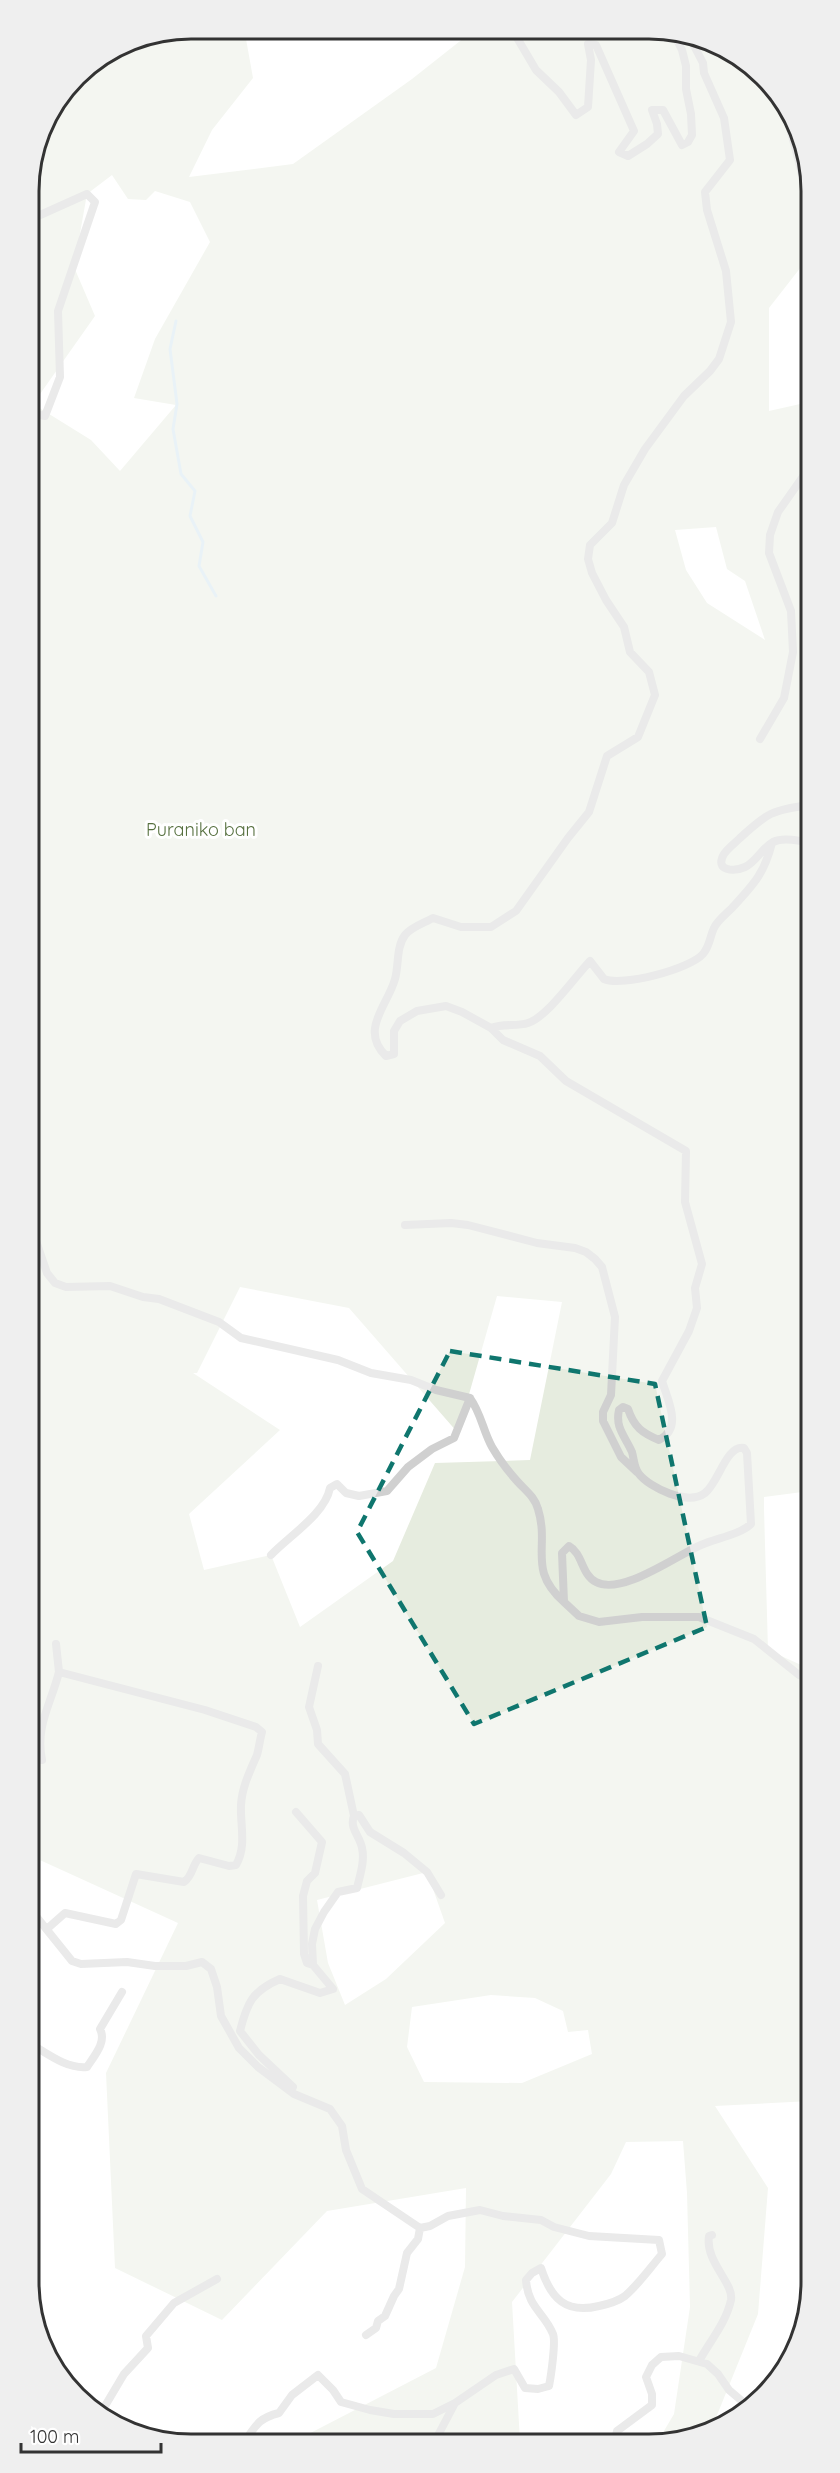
<svg xmlns="http://www.w3.org/2000/svg" width="840" height="2473" font-family="Quicksand,sans-serif">
  <style>
    .green { fill: #e6ecdf; fill-rule: evenodd }
    .lines { fill: none; stroke-linecap: round; stroke-linejoin: round }
    .stream { stroke: #cfe2ee; stroke-width: 3 }
    .street { stroke: #d0d0d0; stroke-width: 8 }
    .marked { fill: none; stroke: #0f766e; stroke-width: 4.5; stroke-dasharray: 12 8; stroke-linejoin: round }
    .labels { text-anchor: middle; stroke-width: 6; stroke-linejoin: round; paint-order: stroke }
    .park-label { font-size: 18px; fill: #56703f; stroke: #fff }
    .rim { fill: none; stroke: #333; stroke-width: 3 }
  </style>
  <rect width="100%" height="100%" fill="#fff"/>
  <path class="green" d="M191,29h59l-4,10 7,39 -41,52 -23,47 104,-13 119,-85 62,-49 207,2 83,44 44,83v99l-39,50v103l40,-9 1,1089 -46,6v12l4,141 42,19 1,432 -96,5 53,82 -10,126 -47,116 -30,11h-23l16,-27 16,-107 -3,-114 -4,-52 -57,1 -15,32 -99,128 8,139h-225l141,-73 29,-101 1,-79 -139,23 -105,109 -107,-52 -9,-195 72,-150 -147,-67 -2,-1676 16,-61 39,-50 45,-28zM112,175l16,24 18,1 9,-9 35,11 20,40 -55,97 -21,59 42,7 -56,66 -29,-31 -58,-36 62,-88 -21,-49 13,-73zM716,527l11,42 18,12 20,59 -58,-37 -21,-33 -11,-40zM240,1287l109,21 109,125 39,-137 65,6 -32,158 -95,3 -42,98 -93,66 -29,-72 -67,15 -15,-56 91,-84 -87,-57h4zM427,1872l18,51 -59,56 -41,26 -17,-42 -11,-63zM491,1995l44,3 28,13 5,21 20,-2 4,24 -70,29 -98,-1 -17,-35 5,-40z"/>
  <g class="lines">
    <path class="stream" d="M176,321l-6,28 7,55 -4,25 8,45 14,17 -5,25 13,26 -4,24 17,30"/>
    <path class="street" d="M513,31l23,39 23,22 17,23 12,-8 3,-47 -3,-16 8,1 38,86 -15,21 9,4 19,-12 11,-10 -1,-10 -5,-14h11l19,35 6,-3 4,-7 -1,-21 -5,-25v-23l-4,-16 -9,-18
      M689,36l14,27 1,10 20,45 6,42 -25,32 2,18 19,61 5,51 -12,37 -9,12 -26,25 -39,53 -21,36 -12,38 -22,22 -2,14 4,14 14,27 18,27 6,25 19,20 6,23 -17,42 -31,19 -18,56 -21,26 -52,73 -25,16h-30l-28,-9c-9,5 -22,9 -28,17 -9,12 -6,30 -10,44 -7,26 -36,51 -9,77l8,-2v-23l6,-10 17,-10 29,-5 16,6 29,16 12,12 37,16 26,25 120,70 -1,51 17,62 -7,24 2,20 -8,23 -27,50c6,20 21,47 -3,59 -17,-7 -25,-13 -31,-31l-5,-2 -4,3c-4,18 6,26 13,42 2,7 2,16 7,22 11,14 49,32 66,19 14,-11 21,-48 39,-45l3,5 4,71c-12,11 -34,14 -50,21 -24,10 -79,51 -105,37 -15,-8 -13,-28 -27,-36l-7,7 2,49 15,14 20,6 43,-5h57l55,22 45,36 11,4
      M788,121c7,28 18,59 18,88 0,9 -2,18 -1,28l3,2
      M29,220l58,-26 8,8 -37,109 2,66 -15,39 -10,-2 -6,-7
      M760,739l24,-41 9,-46 -2,-41 -22,-58 1,-18 8,-23 31,-44
      M809,805c-37,5 -42,8 -69,33 -5,5 -12,10 -16,16 -10,17 10,18 21,13 11,-5 17,-19 28,-25 11,-5 24,-1 36,0
      M491,1028c13,-5 25,-1 37,-5 19,-6 47,-46 62,-62l14,18c18,8 86,-10 99,-25 7,-8 7,-18 11,-26 3,-7 12,-14 18,-20 22,-24 32,-34 40,-65
      M405,1225l46,-2 17,2 69,18 38,5 11,4 9,7 7,8 13,50 -4,78 -8,17v9l18,36 16,15
      M30,1231l5,7 12,35 8,10 11,4 44,-1 33,11 16,2 60,23 22,16 97,22 33,13 40,7 25,10 34,8c11,15 13,33 22,49 7,12 16,24 25,34 8,9 18,16 21,28 12,39 -11,60 26,93
      M271,1555c18,-19 54,-41 59,-67l7,-4 9,9 13,3 28,-5 21,-24 24,-18 22,-11 16,-40
      M318,1666l-9,41 8,23 1,14 27,30 9,42
      M42,1760c-7,-34 9,-56 17,-88
      M31,1910l41,51 9,3 46,-2 28,4h31l16,-4 9,7 6,18 4,29 18,32 19,19 36,27 36,15 12,17 4,24 16,39 58,39 10,-2 18,-10 32,-6 23,6 38,4 13,7 35,9 70,4 3,14c-12,14 -23,30 -37,42 -8,6 -17,8 -26,10 -33,8 -48,-7 -58,-38l-9,5 -6,7c2,28 18,32 27,54 3,7 -2,42 -4,52l-11,3 -13,-1 -11,-19 -18,6 -41,28 -20,38
      M48,1928l17,-15 51,11 5,-4 15,-46 48,8c9,-6 8,-17 15,-24l30,8 7,-1c11,-19 4,-40 5,-60 1,-18 9,-34 16,-50 2,-7 3,-16 5,-23l-6,-5 -51,-17 -146,-38 -3,-28
      M313,1965l-1,-21 3,-15 9,-17 14,-20 19,-4c3,-13 8,-27 5,-40 -2,-12 -13,-20 -8,-32l5,-1 11,17 34,21 23,19 14,23
      M31,2044c17,10 36,25 56,23 7,-11 20,-25 13,-38l22,-37
      M291,2091l2,-4 -34,-32 -19,-24c7,-28 12,-40 40,-52l40,14 13,-4 -20,-24 -6,-2 -3,-9 -1,-58 4,-15 8,-8 7,-31 -26,-30
      M366,2335l10,-7 2,-7 7,-5 9,-20 5,-7 8,-36 11,-14 2,-11
      M699,2361c11,-20 27,-38 32,-61 3,-17 -26,-38 -22,-64l3,-1
      M102,2411l22,-37 24,-26 -2,-12 28,-33 43,-24
      M156,2440l33,-3 51,4
      M245,2441c11,-16 14,-23 34,-28l13,-18 26,-20 15,15 8,12 29,8 24,4h39l22,-11
      M615,2441l2,-10 35,-26v-11l-6,-17 6,-12 9,-8 18,-1 28,8 11,10 11,16 20,17"/>
  </g>
  <path d="M0 0H840V2473H0ZM450,1351l205,33 52,243 -233,97 -117,-192z" fill="#fff" fill-opacity=".55" fill-rule="evenodd"/>
  <path class="marked" d="M450,1351l205,33 52,243 -233,97 -117,-192z"/>
  <g class="labels">
    <g class="park-label">
      <text x="201" y="836">Puraniko ban</text>
    </g>
  </g>
  <path d="M0 0H840V2473H0ZM191 39H649A152 152 0 0 1 801 191V2282A152 152 0 0 1 649 2434H191A152 152 0 0 1 39 2282V191A152 152 0 0 1 191 39Z" fill="#efefef" fill-rule="evenodd"/>
  <path class="rim" d="M191 39H649A152 152 0 0 1 801 191V2282A152 152 0 0 1 649 2434H191A152 152 0 0 1 39 2282V191A152 152 0 0 1 191 39Z"/>
  <path d="M21 2443v9h140v-9" fill="none" stroke="#333333" stroke-width="3"/>
  <text x="30" y="2443" font-size="18" fill="#333333" stroke="#ffffff" stroke-width="4.5" paint-order="stroke">100 m</text>
</svg>
